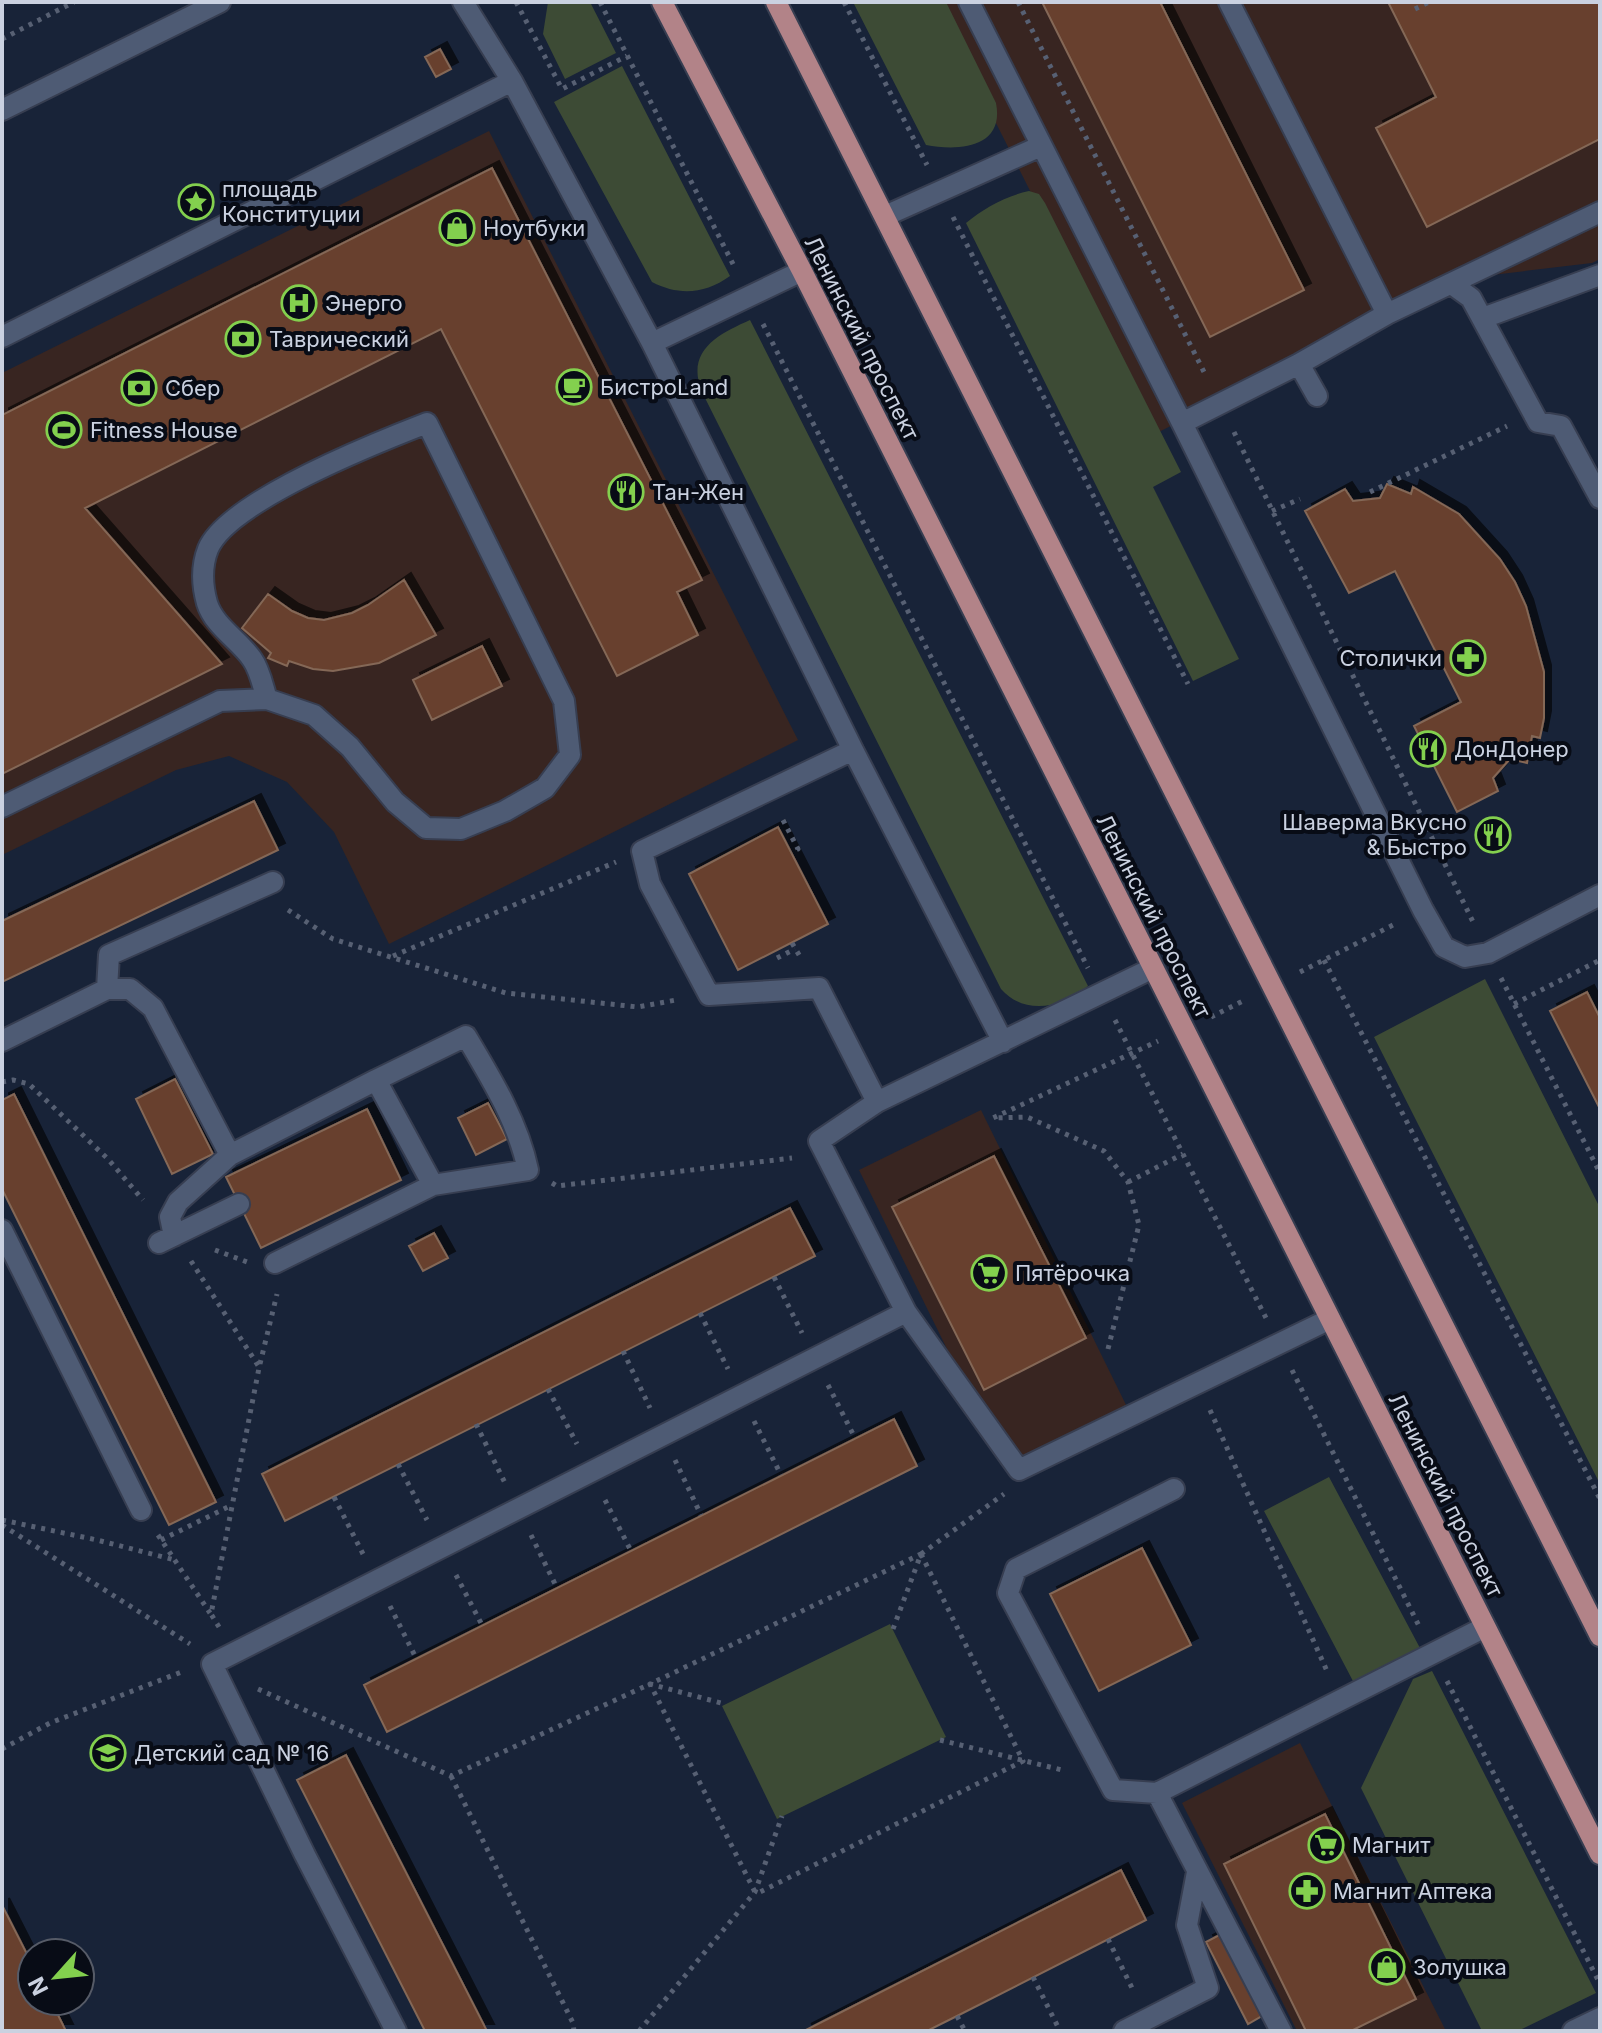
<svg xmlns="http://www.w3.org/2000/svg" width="1602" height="2033" font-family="Inter,sans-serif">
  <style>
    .commercial { fill: #382521 }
    .green { fill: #3d4b35 }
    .building { fill: #67412d; stroke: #846757; stroke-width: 2; filter: url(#shadow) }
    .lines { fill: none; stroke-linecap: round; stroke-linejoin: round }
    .minor-casing { stroke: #373e51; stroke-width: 24 }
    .major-casing { stroke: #373e51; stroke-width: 24 }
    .path { stroke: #576073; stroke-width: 5; stroke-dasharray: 4 6; stroke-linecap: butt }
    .minor { stroke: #4e5b74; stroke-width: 20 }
    .major { stroke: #b28388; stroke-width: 20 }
    .labels { text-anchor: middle; stroke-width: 8; stroke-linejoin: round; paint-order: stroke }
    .poi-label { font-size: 22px; fill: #cad1e0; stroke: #080c16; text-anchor: start }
    .street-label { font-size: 22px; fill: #cad1e0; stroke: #080c16 }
  </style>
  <defs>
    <filter id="shadow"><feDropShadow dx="7" dy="-7" stdDeviation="0" flood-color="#0009"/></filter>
  </defs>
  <rect width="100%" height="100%" fill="#182338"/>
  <path class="commercial" d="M935,2h665v257l-8,4 -134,16 -305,156z
    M489,131l309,609 -409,204 -55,-112 -47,-50 -58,-26 -53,14 -174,85v-482z
    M981,1110l148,301 -122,60 -148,-301z
    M1300,1743l146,288h-149l-115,-228z"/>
  <path class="green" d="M548,2h42l26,51 -51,26 -22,-45z
    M853,2h93l50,101c9,46 -39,48 -70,42z
    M622,66l108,210c-25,18 -51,20 -78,6l-98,-180z
    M1029,191l10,3 6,9 136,269 -28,15 86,172 -46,22 -227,-458c18,-15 40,-27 63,-32z
    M750,320l338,666c-26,22 -63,30 -87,3l-299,-597c-17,-42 17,-58 48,-72z
    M1485,979l115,229v276l-226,-447z
    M1329,1477l91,171 -66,35 -90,-172z
    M890,1624l56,113 -169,82 -55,-113z
    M1432,1671l164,322 -78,38h-36l-121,-243 52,-109z"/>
  <path class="building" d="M1042,2h118l144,288 -94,47z
    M1388,2h212v137l-173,88 -51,-99 60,-31z
    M440,49l11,20 -15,8 -11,-20z
    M492,168l210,412 -25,12 21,43 -81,41 -176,-347 -356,179 137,156 -220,110v-359z
    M1387,484l24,10 2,-7 46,27 41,45 15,23 11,24 18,66v46l-4,20 -8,-2 -5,27 -17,-4 -17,19 5,13 -41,21 -43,-86 47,-24 -66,-131 -46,22 -44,-82 40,-22 8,12 27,-3z
    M404,580l32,55 -57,28 -46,8 -20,-2 -24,-8 -2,5 -19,-8 3,-5 -29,-25 26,-34 24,17 16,7 16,2 28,-7 16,-8z
    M482,646l20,40 -70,34 -19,-40z
    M254,801l24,49 -276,132v-61z
    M778,827l50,97 -90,46 -49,-96z
    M1587,992l13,26 -1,89 -49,-96z
    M175,1079l38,75 -41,20 -36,-75z
    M14,1094l202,408 -47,23 -167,-336v-89z
    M488,1103l19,36 -31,16 -18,-37z
    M367,1109l34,71 -140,68 -35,-71z
    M994,1156l92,182 -102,52 -92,-183z
    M790,1208l25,48 -530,265 -23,-47z
    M434,1233l14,25 -25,13 -14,-25z
    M894,1419l23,47 -530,266 -23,-47z
    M1142,1548l49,97 -92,46 -49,-97z
    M346,1755l141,276h-62l-128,-251z
    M1325,1814l91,185 -65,32h-45l-82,-167z
    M1121,1870l25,50 -189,96 -30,15h-123z
    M2,1905l30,59v37h19l15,30h-64z
    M1225,1932l42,81 -19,11 -42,-82z"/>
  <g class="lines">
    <defs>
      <path id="minor" d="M463,2l49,79 140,262 201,407 150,292
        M969,2l213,421 241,487 21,37 21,10 23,-4 112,-58
        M2,110l218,-108
        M885,216l156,-70
        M1453,285l18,13 67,124 23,4 39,72
        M1387,314l213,-102
        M1483,318l117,-43
        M2,337l510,-256
        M652,343l150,-72
        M1299,364l18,32
        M1182,423l117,-59 88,-50 -158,-312
        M853,750l-211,101 8,33 59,111 110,-7 58,114
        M2,807l218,-106 47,-2 47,16 36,32 45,55 31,26 35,1 44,-18 40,-23 25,-33 -6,-54 -137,-278c-49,19 -199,78 -219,126 -7,18 -6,36 -1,54 7,23 32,37 45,56 8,11 11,28 15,40
        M1153,968l-276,134 -58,39 87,171 113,158 311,-151
        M107,989l2,-34 164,-73
        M2,1041l105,-52h23l23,19 77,147
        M376,1080l90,-44c25,42 52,86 62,134l-95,15
        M2,1230l139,280
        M174,1236l-4,-19 8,-15 52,-47 146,-75 57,105 -158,78
        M159,1243l80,-39
        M1157,1793l-44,-3 -105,-197 8,-24 158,-80
        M396,2031l-91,-176 -93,-191 694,-352
        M1124,2031l84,-43 -21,-63 10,-53
        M1281,2031l-124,-238 328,-166
        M1573,2031l27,-13"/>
      <path id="major" d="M662,2l140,269 798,1583
        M776,2l824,1634"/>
    </defs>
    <use href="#minor" class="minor-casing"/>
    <use href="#major" class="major-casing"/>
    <path class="path" d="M516,2l46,87 65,-33
      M600,2l135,266
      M844,2l83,163
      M1018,2l188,374
      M1415,9l14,-7
      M2,39l72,-37
      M953,217l235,467
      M763,324l325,644
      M1234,432l241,494
      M1370,492l137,-66
      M1272,511l28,-12
      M783,820l15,29 -7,3
      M288,910l45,29 173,54 132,14 38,-7
      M792,943l10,17
      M393,956l223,-94
      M777,958l18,-9
      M1324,960l276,539
      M1300,972l95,-48
      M1501,978l99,195
      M1514,1004l86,-44
      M1211,1017l34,-17
      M1115,1020l151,298
      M2,1082l11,-2 16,4 79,75 35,41
      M1128,1182l55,-28
      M552,1183l5,3 235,-28
      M215,1250l32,12
      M191,1261l68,106
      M774,1277l28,56
      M700,1313l28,56
      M1108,1349l31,-124 -11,-43 -24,-31 -77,-34 -34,1 165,-77
      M623,1351l27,57
      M1292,1370l127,256
      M828,1385l27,53
      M548,1389l29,55
      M1210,1410l117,261
      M754,1421l27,54
      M476,1424l29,59
      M675,1460l26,55
      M398,1464l29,56
      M334,1497l29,57
      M605,1500l26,51
      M2,1520l95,20 78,20
      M2,1525l188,119
      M158,1535l52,78
      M531,1535l26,53
      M161,1540l71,-35
      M921,1554l102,207 -263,131h-5l-105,-208z
      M456,1575l26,50
      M390,1606l26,52
      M219,1627l-8,-13 48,-246 18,-74
      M893,1629l28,-75 83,-60
      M1447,1681l153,303
      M258,1689l193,87 199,-92 75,20
      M940,1740l126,31
      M2,1749l48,-26 134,-52
      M451,1776l122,247 1,8
      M1108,1939l26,53
      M1033,1977l27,54
      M957,2016l8,15
      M639,2031l116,-139 27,-76"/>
    <use href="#minor" class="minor"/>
    <use href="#major" class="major"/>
  </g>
  <defs>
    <symbol id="sight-ring" viewBox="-11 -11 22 22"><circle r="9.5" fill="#080c16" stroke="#83d04e" stroke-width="1.5"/><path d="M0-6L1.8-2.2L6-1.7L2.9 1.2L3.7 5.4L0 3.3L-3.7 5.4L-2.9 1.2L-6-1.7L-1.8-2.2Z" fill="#83d04e"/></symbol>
    <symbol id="shop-ring" viewBox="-11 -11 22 22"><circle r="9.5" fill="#080c16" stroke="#83d04e" stroke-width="1.5"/><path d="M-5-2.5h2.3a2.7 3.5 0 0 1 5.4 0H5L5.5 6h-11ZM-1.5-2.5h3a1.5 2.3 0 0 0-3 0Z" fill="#83d04e"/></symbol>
    <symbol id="hospital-ring" viewBox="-11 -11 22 22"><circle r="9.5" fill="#080c16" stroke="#83d04e" stroke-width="1.5"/><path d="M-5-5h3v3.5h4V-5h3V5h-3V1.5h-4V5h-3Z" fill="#83d04e"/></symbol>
    <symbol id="bank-ring" viewBox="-11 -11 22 22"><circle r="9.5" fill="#080c16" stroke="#83d04e" stroke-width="1.5"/><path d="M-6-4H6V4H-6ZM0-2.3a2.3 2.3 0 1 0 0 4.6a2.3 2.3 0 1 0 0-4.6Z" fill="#83d04e"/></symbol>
    <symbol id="cafe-ring" viewBox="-11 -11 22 22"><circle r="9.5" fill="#080c16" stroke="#83d04e" stroke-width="1.5"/><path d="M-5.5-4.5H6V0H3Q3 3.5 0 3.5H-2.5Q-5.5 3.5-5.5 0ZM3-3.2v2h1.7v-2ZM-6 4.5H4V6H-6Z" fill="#83d04e"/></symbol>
    <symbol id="stadium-ring" viewBox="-11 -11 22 22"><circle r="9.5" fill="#080c16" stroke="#83d04e" stroke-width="1.5"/><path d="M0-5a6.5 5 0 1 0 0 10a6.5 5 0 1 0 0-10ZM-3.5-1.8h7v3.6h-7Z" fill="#83d04e"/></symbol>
    <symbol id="restaurant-ring" viewBox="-11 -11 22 22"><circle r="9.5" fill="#080c16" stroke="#83d04e" stroke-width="1.5"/><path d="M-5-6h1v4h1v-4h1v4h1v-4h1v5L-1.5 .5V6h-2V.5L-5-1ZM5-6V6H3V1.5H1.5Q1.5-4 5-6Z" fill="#83d04e"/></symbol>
    <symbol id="pharmacy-ring" viewBox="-11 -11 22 22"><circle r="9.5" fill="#080c16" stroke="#83d04e" stroke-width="1.5"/><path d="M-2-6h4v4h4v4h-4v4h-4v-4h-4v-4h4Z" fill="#83d04e"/></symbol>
    <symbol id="supermarket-ring" viewBox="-11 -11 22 22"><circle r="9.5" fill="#080c16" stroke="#83d04e" stroke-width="1.5"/><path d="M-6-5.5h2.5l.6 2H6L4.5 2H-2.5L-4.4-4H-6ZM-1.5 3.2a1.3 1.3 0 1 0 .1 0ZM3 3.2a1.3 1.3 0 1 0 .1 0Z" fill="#83d04e"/></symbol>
    <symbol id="school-ring" viewBox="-11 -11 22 22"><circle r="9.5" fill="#080c16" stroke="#83d04e" stroke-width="1.5"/><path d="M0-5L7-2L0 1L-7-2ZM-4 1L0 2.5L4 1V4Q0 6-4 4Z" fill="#83d04e"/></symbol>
  </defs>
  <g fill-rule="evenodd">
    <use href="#sight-ring" x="176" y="182" width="40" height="40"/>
    <use href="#shop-ring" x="437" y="208" width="40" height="40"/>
    <use href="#hospital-ring" x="279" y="283" width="40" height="40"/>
    <use href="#bank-ring" x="223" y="319" width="40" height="40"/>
    <use href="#cafe-ring" x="554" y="367" width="40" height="40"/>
    <use href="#bank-ring" x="119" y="368" width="40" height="40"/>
    <use href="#stadium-ring" x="44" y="410" width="40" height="40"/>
    <use href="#restaurant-ring" x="606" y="472" width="40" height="40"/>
    <use href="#pharmacy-ring" x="1448" y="638" width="40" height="40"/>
    <use href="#restaurant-ring" x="1408" y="729" width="40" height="40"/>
    <use href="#restaurant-ring" x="1473" y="815" width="40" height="40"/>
    <use href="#supermarket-ring" x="969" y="1253" width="40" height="40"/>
    <use href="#school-ring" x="88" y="1733" width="40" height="40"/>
    <use href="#supermarket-ring" x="1306" y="1825" width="40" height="40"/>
    <use href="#pharmacy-ring" x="1287" y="1871" width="40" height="40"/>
    <use href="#shop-ring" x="1367" y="1947" width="40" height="40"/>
  </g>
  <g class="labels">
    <g class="poi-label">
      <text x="222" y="197">площадь<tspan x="222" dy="25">Конституции</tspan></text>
      <text x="483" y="236">Ноутбуки</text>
      <text x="325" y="311">Энерго</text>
      <text x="269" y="347">Таврический</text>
      <text x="600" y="395">БистроLand</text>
      <text x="165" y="396">Сбер</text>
      <text x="90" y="438">Fitness House</text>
      <text x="652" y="500">Тан-Жен</text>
      <text x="1442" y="666" text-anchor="end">Столички</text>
      <text x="1454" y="757">ДонДонер</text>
      <text x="1467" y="830" text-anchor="end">Шаверма Вкусно<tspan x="1467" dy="25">&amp; Быстро</tspan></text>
      <text x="1015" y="1281">Пятёрочка</text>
      <text x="134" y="1761">Детский сад № 16</text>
      <text x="1352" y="1853">Магнит</text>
      <text x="1333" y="1899">Магнит Аптека</text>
      <text x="1413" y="1975">Золушка</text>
    </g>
    <g class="street-label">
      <text transform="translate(862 338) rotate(63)" y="8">Ленинский проспект</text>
      <text transform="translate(1154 916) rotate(63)" y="8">Ленинский проспект</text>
      <text transform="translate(1446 1495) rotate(63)" y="8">Ленинский проспект</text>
    </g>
  </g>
  <rect width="1602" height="2033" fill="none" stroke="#cad1e0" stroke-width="8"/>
  <g transform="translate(56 1977) rotate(243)"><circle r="38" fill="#080c16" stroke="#565b67" stroke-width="2"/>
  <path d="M0-6L14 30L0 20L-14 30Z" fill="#83d04e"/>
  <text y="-12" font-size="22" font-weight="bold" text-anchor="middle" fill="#cad1e0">N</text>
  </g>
</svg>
